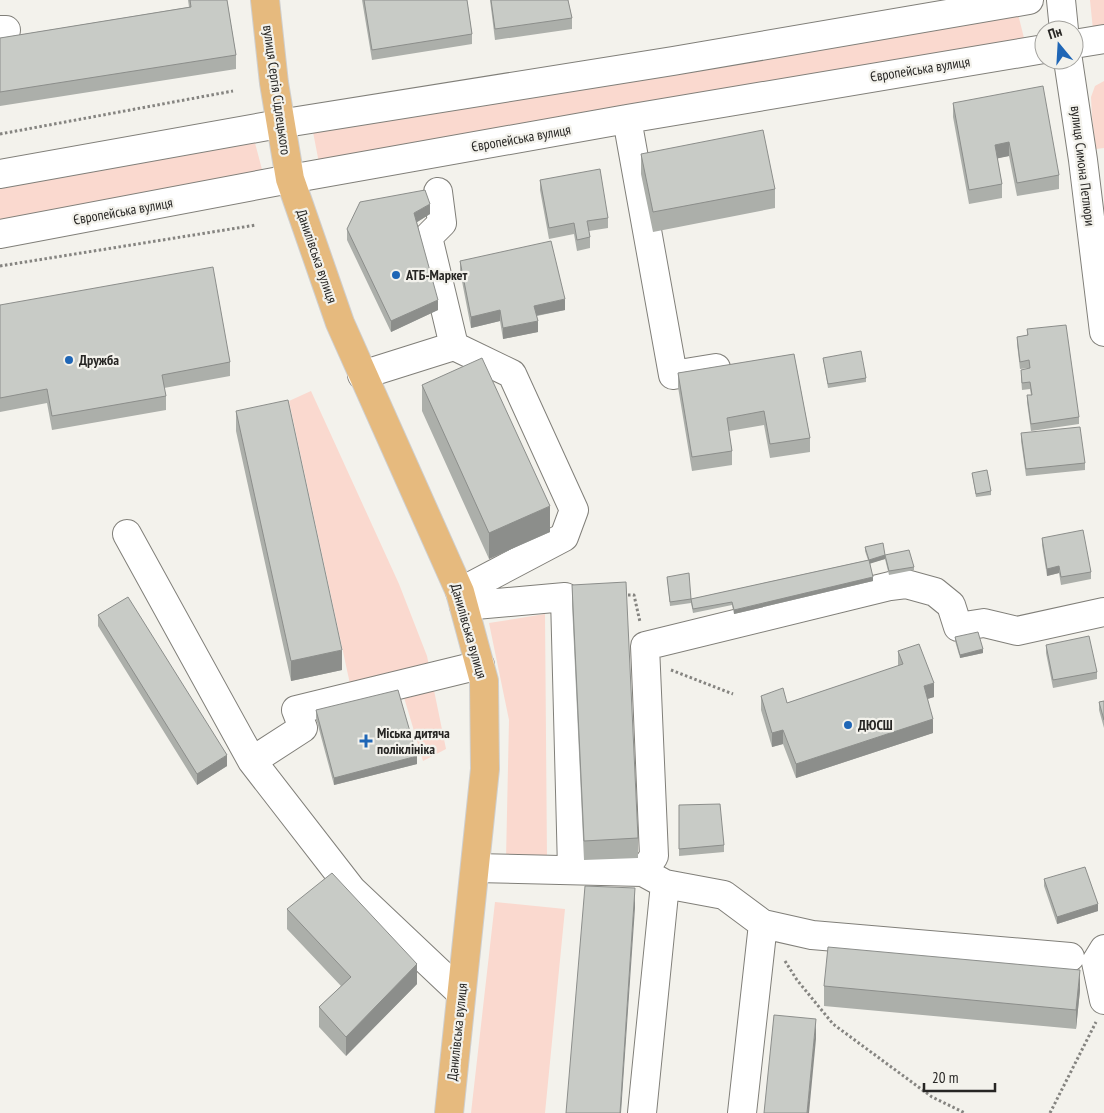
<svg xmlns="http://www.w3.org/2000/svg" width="1104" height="1113" font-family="'PT Sans Narrow',sans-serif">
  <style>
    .green { fill: #fad9cf }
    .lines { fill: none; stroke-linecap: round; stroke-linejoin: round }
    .minor-casing { stroke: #807f79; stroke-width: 30 }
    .major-casing { stroke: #cfcfcf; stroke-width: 30 }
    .path { stroke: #858480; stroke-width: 3; stroke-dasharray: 2.5 2.5; stroke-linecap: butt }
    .minor { stroke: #fff; stroke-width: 28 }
    .major { stroke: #e6ba7e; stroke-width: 28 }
    .wall { fill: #acafaa }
    .shaded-wall { fill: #8c8e8b }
    .building { fill: #c8cbc6; stroke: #8c8e8b }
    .poi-dot { fill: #1f66b6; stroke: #f3f2ec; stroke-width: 2 }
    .labels { text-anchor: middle; stroke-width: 4.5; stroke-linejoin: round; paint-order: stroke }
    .street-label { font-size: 14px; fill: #272624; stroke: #f3f2ec }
    .poi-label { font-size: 14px; font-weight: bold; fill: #272624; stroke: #f3f2ec; text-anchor: start }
  </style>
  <rect width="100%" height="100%" fill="#f3f2ec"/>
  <path class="green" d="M1090,0h14v28l-11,2z
    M1018,14l7,28 -706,121 -6,-31z
    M1104,81v67l-8,1 -4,-32 -1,-20 4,-11z
    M255,143l9,34 -264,48v-37z
    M311,391l88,193 28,72 19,93 -23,12 -26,-87 -47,10 -61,-283z
    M545,614l2,246 -41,-1 3,-139 -20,-97z
    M495,902l70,7 -20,204h-74z"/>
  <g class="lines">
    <defs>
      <path id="minor" d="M1061,0l3,30
        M0,30h6
        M1074,44l30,-5
        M1068,60l15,100 21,172
        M627,119l46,256 43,-7
        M0,174l279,-50 394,-63 356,-61
        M438,192l4,31 -14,14 26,109
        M0,234l290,-55 337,-60 417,-70
        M362,375l92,-29 58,28 62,136 -10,27 -104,55
        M127,534l125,227 100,129 109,103
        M464,606l101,-9 7,272
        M252,761l51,-33 -7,-18 184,-45
        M475,868l168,4 22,12 59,11 39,29 -21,189
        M643,872l11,-16 -9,-210 245,-60 16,-2 29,8 16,13 7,22 26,-4 33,8 87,-19
        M763,924l49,11 258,22
        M1104,949l-8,13 8,38
        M642,1113l23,-229"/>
      <path id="major" d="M265,0l9,83 16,96 50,144 120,269 24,89 1,88 -36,344"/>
    </defs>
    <use href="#minor" class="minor-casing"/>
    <use href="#major" class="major-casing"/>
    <path class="path" d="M0,134l233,-43
      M0,266l256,-41
      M623,595h11l6,27
      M671,670l62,24
      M785,961l12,19 36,44 99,73 33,16
      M1050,1113l46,-91"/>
    <use href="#minor" class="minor"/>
    <use href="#major" class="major"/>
  </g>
  <path class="wall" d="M188,0h39l9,55v14l-236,37v-68l189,-31z
    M362,0h105l5,34v10l-100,16z
    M490,0h78l4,18v11l-77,11z
    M953,103l106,72v14l-42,7 -8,-40 -12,2 5,26v14l-33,6 -16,-87z
    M641,154l134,35v19l-122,24 -12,-58z
    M540,180l68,38v10l-19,3 1,6v11l-13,3 -3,-17 -25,5 -9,-49z
    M430,214l-13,8 21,88 -47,22 -44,-92v-11z
    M460,261l105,49 -28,6 1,16 -35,7 -3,-18 -29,7 -11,-57z
    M0,305l230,57v14l-66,12 2,8v14l-114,20 -5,-27 -47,9z
    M1027,329l52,88v7l-48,7 -4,-29v-7h4l-1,-6 -8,1 -1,-13v-7l8,-1v-1l-9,1 -3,-25v-7l10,-2z
    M794,354l16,84v14l-40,6 -6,-33 -35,6 3,20v14l-40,6 -14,-84v-14z
    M823,358l43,20v4l-38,6z
    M422,385l128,147 -61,27 -67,-148z
    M236,411l106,259 -51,11 -55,-250z
    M1021,433l64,30v7l-59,6 -5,-35z
    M972,473l19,18v4l-15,2z
    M1042,538l49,34v7l-30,6 -2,-12 -12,3 -5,-31z
    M865,547l49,20v3l-25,5 -4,-16 -15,4 3,18 -139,33 -2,-9 -39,8 -2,-10 -21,3 -3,-29 24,22 177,-39 -3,-9z
    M572,585l66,253v20l-54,2 -12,-256z
    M98,615l129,151 -30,19 -99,-159z
    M955,637l28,16 -23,5 -5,-17z
    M1046,645l51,27v7l-44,9 -7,-35z
    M898,651l36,46 -7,2 6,34 -137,45 -13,-34 -11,3 -11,-37v-14l26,7 111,-37z
    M1104,701v27l-5,-18v-8z
    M316,710l101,54 -83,21 -18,-67z
    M679,805l45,40v7l-45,4z
    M1044,879l54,32 -41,13 -13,-38z
    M287,909l130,75 -71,72 -27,-29v-20l22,-21 -54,-57z
    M824,986l256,4 -4,39 -252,-23z"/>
  <path class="shaded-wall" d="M1009,142v14l-14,3v-14z
    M430,204v10l-16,10v-11z
    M565,299v11l-31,6v-10z
    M438,300v10l-47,22v-11z
    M500,310v11l-29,7v-11z
    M538,321v11l-35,7v-11z
    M550,506v26l-61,27v-26z
    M885,555v4l-16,5v-4z
    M1059,566v7l-12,3v-7z
    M873,577v4l-139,33v-4z
    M983,649v4l-23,5v-3z
    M342,650v20l-51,11v-20z
    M934,683v14l-10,3v-14z
    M933,719v14l-137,45v-14z
    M783,730v14l-11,3v-14z
    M227,755v11l-30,19v-11z
    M417,756v8l-83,21v-7z
    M635,888v20l-14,205h-1z
    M1098,904v7l-41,13v-7z
    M417,964v20l-71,72v-19z
    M1080,970v20l-4,39v-19z
    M816,1019v20l-7,74h-2z"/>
  <path class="building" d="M190,0h37l9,55 -236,37v-54l191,-31z
    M364,0h103l5,34 -100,16z
    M491,0h77l4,18 -77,11z
    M1043,86l16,89 -42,8 -8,-41 -14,3 7,39 -33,6 -16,-87z
    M763,130l12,59 -122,23 -12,-58z
    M600,169l8,49 -21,3 3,16 -13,3 -3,-17 -25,5 -9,-48z
    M425,190l5,14 -16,9 24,87 -47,21 -44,-92 13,-27z
    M551,241l14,58 -31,7 4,15 -35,7 -3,-18 -29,7 -11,-56z
    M213,267l17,95 -68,13 4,21 -114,20 -5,-27 -47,9v-93z
    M1066,325l13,92 -48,7 -4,-29h5l-2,-13 -8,1 -1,-13 9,-2 -1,-8 -9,2 -3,-25 11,-2 -1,-6z
    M861,351l5,27 -38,6 -5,-26z
    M794,354l16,84 -40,6 -6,-33 -37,7 5,33 -40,6 -14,-84z
    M482,358l68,148 -61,27 -67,-148z
    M288,400l54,250 -51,11 -55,-250z
    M1080,427l5,36 -59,6 -5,-36z
    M987,470l4,21 -15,3 -4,-21z
    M1083,530l8,42 -30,5 -2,-11 -12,3 -5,-31z
    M883,543l2,12 -16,5 -4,-13z
    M909,550l5,17 -25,4 -4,-16z
    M869,560l4,17 -139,33 -2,-8 -39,7 -2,-10 -21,3 -3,-25 22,-4 2,26z
    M626,582l12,256 -54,3 -12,-256z
    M128,597l99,158 -30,19 -99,-159z
    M978,632l5,17 -23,6 -5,-18z
    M1089,636l8,36 -44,8 -7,-35z
    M919,644l15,39 -10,3 9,33 -137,45 -13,-34 -11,3 -11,-37 22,-8 4,15 116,-39 -5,-13z
    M398,690l19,66 -83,22 -18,-68z
    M1104,701v19l-5,-18z
    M720,804l4,41 -45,4v-44z
    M1085,867l13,37 -41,13 -13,-38z
    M332,873l85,91 -71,73 -27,-30 32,-30 -64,-68z
    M585,886l50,2 -15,225h-54z
    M828,947l252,23 -4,40 -252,-24z
    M774,1015l42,4 -9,94h-43z"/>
  <g class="poi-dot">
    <circle cx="396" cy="275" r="5"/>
    <circle cx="69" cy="360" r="5"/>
    <circle cx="848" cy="725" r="5"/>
    <path d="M363.5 733.5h5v5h5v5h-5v5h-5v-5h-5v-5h5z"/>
  </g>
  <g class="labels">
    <g class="street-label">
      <text transform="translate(920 69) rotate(-9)" y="5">Європейська вулиця</text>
      <text transform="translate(277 90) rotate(82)" y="5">вулиця Сергія Сідлецького</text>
      <text transform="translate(521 138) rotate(-10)" y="5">Європейська вулиця</text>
      <text transform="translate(1083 166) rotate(83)" y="5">вулиця Симона Петлюри</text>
      <text transform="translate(123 211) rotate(-10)" y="5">Європейська вулиця</text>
      <text transform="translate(317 256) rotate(71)" y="5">Данилівська вулиця</text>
      <text transform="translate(469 631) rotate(74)" y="5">Данилівська вулиця</text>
      <text transform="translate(457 1032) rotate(-84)" y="5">Данилівська вулиця</text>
    </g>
    <g class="poi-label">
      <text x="406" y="280">АТБ-Маркет</text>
      <text x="79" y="365">Дружба</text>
      <text x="858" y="730">ДЮСШ</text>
      <text x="377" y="738">Міська дитяча<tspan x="377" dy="16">поліклініка</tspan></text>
    </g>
  </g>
  <g transform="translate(1059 45) rotate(342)"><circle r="24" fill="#f3f2ec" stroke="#a1a09c"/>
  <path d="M0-4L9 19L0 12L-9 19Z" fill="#1f66b6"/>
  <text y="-8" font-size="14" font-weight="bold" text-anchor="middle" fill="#272624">Пн</text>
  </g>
  <path d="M924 1083v8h71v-8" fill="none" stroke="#272624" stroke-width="2.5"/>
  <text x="932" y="1083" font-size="15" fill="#272624" stroke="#f3f2ec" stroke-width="4" paint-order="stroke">20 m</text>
</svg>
